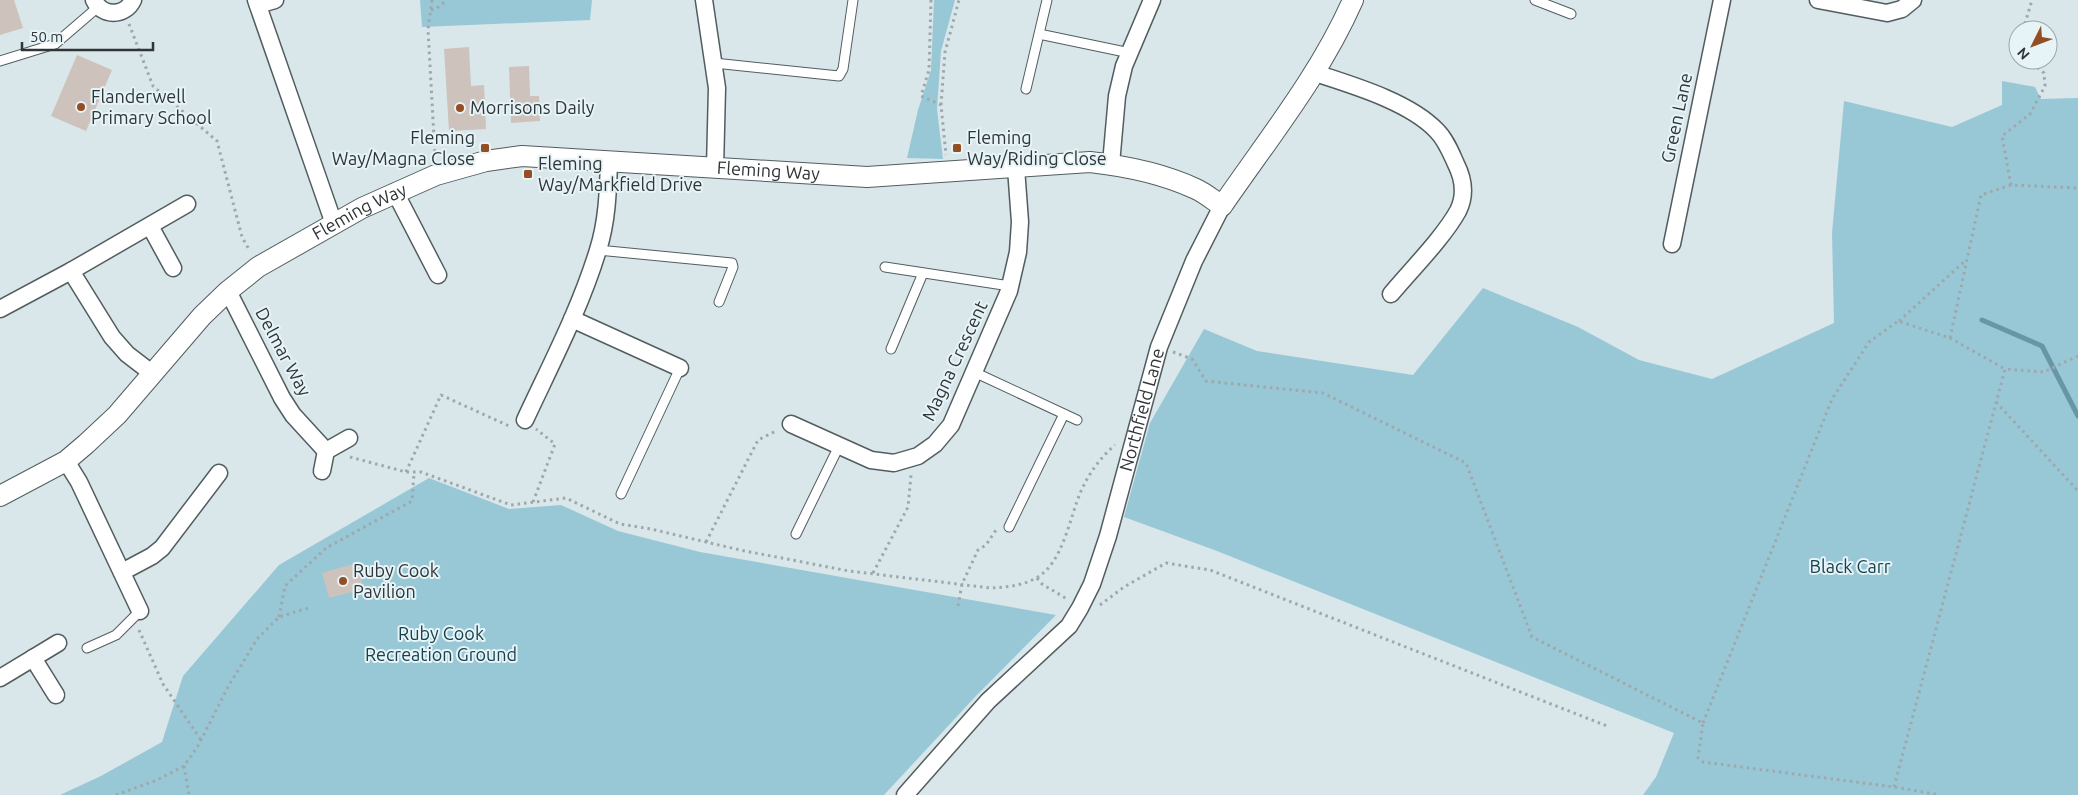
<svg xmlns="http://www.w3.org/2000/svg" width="2078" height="795" font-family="Ubuntu,sans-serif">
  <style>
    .green { fill: #98c8d6 }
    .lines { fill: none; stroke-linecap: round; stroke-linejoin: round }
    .stream { stroke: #6896a4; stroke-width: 5 }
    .building { fill: #cdc2bc }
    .service-casing { stroke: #525d60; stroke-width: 11 }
    .minor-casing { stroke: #525d60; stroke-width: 19 }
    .tertiary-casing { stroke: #525d60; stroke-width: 22 }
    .path { stroke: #9ea8ac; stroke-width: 3; stroke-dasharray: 2.5 4; stroke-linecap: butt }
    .service { stroke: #fff; stroke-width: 9 }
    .minor { stroke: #fff; stroke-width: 16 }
    .tertiary { stroke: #fff; stroke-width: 20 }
    .poi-dot { fill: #934e23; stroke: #e6f3f7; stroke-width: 2 }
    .labels { text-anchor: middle; stroke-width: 4; stroke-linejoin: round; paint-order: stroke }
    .poi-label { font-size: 18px; fill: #303537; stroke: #e6f3f7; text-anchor: start }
    .street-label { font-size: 18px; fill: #303537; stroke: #e6f3f7 }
    .park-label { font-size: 18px; fill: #17424d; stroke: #e6f3f7 }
  </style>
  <rect width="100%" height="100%" fill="#d9e6ea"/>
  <path class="green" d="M420,0h172l-2,20 -168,7z
    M934,0h21l-14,51 -4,58 6,50 -36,-1 11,-48 13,-40z
    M2002,81l33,6 6,12 37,-1v697h-435l13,-18 18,-44 -457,-182 -93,-34 26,-94 54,-94 53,22 156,24 70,-87 95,39 61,33 73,19 122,-56 -2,-90 12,-132 108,26 50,-22z
    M429,478l80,31 52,-4 57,26 82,21 356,63 -81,82 -91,98h-824l41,-19 61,-34 21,-66 96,-111z"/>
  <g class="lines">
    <path class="stream" d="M1982,320l60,26 36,70"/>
  </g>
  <path class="building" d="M0,0h14l9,28 -23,7z
    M469,47l2,39 13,-1 2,44 -37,2 -5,-82z
    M77,55l35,15 -26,61 -35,-15z
    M529,66l1,30h9l1,25 -29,2 -2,-56z
    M357,563l7,26 -35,9 -7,-25z"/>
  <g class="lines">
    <defs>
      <path id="service" d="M1535,0l36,14
        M1039,34l91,19
        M0,61l55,-17 43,-37
        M714,63l125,13 4,-7 10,-69
        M1026,89l21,-89
        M598,250l134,13 1,4 -14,35
        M885,267l125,19
        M891,349l32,-76
        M974,372l103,48
        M621,494l59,-126
        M1009,527l55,-113
        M796,534l43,-88
        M87,648l29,-13 24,-24"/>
      <g id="minor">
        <path d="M94,0c8,17 31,17 39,0"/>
        <path d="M256,0l78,224"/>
        <path d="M704,0l13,88 -2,80"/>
        <path d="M1818,0l69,13 15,-4 11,-9"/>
        <path d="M258,5l17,-5"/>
        <path d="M1315,73c37,12 95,29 122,58 9,9 14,22 19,33 8,16 10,31 2,47 -15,27 -47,59 -67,83"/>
        <path d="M1111,164l6,-68 7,-30 28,-66"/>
        <path d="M395,192l43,83"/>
        <path d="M150,226l23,42"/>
        <path d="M1672,244l50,-244"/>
        <path d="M71,271l41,66 15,17 26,20"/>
        <path d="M228,291l54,107 11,17 33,36"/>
        <path d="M0,309l71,-38 116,-67"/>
        <path d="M572,319l108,49"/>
        <path d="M525,420c26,-56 55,-111 73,-170 9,-28 10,-58 11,-88"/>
        <path d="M791,424l80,36 23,3 24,-7 17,-12 16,-19 58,-134 9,-39 2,-30 -4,-54"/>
        <path d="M66,461l13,21 61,129"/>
        <path d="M322,471l4,-20 23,-13"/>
        <path d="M122,572l30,-16 10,-8 57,-75"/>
        <path d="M33,658l23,37"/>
        <path d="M0,678l58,-35"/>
        <path id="s1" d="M905,795l83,-94 81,-75 11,-18 12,-24 16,-48 51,-189 35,-86 28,-55"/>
      </g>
      <g id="tertiary">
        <path id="s2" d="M0,496l66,-35 20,-17 31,-29 85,-99 26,-25 30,-24 104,-59 74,-33 50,-14 36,-5 345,21 223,-15c36,4 74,12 106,27 9,4 17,11 26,17 46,-67 98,-131 131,-206"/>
      </g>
    </defs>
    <use href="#service" class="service-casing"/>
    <use href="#minor" class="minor-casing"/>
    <use href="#tertiary" class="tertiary-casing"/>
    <path class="path" d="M432,0l-4,29 7,127
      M931,0l-2,70 -8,26 20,9 5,50
      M431,10l5,-1 11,-9
      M129,24l24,62 64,55 25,96 8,14
      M2023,30l9,-30
      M941,105l4,-53 14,-52
      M2011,185l-9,-49 28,-22 15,-28 -1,-13 -15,-13
      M1899,321l67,-61
      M1950,338l31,-143 30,-10 67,3
      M1173,352l19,7 14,22 117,12 143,70 66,174 171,86 -5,35 5,4 191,25 46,8
      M1996,402l82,89
      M350,457l56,15h15l90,33 55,-7 54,26 31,5 89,21 109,21 142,17c15,-1 31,-2 45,-10 27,-14 34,-62 45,-87 8,-18 20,-34 34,-46
      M406,472l35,-77 68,31
      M533,502l22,-58 -19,-15
      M706,542l52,-102 18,-9
      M873,573l35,-66 3,-32
      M1037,578l5,6 25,15
      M1100,605l24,-18 42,-24 44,7 397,156
      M958,606l4,-22 16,-34 8,-5 10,-15
      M279,617l6,-31 41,-38 86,-47 2,-28
      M139,630l24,54 38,56
      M1703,723l129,-324 37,-57 29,-21 52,17 55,31
      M184,766l5,29
      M1894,787l111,-418 39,3 34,-16
      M116,795l41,-15 27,-14 14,-20 30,-59 29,-48 22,-22 29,-9"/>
    <use href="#service" class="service"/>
    <use href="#minor" class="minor"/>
    <use href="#tertiary" class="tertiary"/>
  </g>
  <g class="poi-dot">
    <circle cx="81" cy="107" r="5"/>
    <circle cx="460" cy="108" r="5"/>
    <rect x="480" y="143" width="10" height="10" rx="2.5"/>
    <rect x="952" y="143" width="10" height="10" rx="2.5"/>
    <rect x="523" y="169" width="10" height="10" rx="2.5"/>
    <circle cx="343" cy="581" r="5"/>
  </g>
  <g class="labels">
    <g class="poi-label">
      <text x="91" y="103">Flanderwell<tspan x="91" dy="21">Primary School</tspan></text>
      <text x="470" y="114">Morrisons Daily</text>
      <text x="475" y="144" text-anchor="end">Fleming<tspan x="475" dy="21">Way/Magna Close</tspan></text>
      <text x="967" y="144">Fleming<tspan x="967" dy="21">Way/Riding Close</tspan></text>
      <text x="538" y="170">Fleming<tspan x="538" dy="21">Way/Markfield Drive</tspan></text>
      <text x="353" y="577">Ruby Cook<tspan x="353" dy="21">Pavilion</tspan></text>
    </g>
    <g class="street-label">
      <text transform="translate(1677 118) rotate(-78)" y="6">Green Lane</text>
      <text dy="6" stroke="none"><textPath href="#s2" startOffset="884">Fleming Way</textPath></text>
      <text dy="6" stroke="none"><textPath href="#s2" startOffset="464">Fleming Way</textPath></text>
      <text transform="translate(283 352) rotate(62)" y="6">Delmar Way</text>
      <text transform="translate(955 361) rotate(-65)" y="6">Magna Crescent</text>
      <text dy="6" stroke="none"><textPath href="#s1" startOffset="465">Northfield Lane</textPath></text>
    </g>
    <g class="park-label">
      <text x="1850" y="573">Black Carr</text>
      <text x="441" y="640">Ruby Cook<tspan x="441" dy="21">Recreation Ground</tspan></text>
    </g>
  </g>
  <g transform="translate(2033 45) rotate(228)"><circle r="24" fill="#e6f3f7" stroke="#9da7aa"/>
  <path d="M0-4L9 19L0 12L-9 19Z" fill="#934e23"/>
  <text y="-8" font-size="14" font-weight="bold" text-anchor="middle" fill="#303537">N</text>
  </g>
  <path d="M22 42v8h131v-8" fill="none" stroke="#303537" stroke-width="2.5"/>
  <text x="30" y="42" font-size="15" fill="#303537" stroke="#e6f3f7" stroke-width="4" paint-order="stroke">50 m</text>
</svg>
